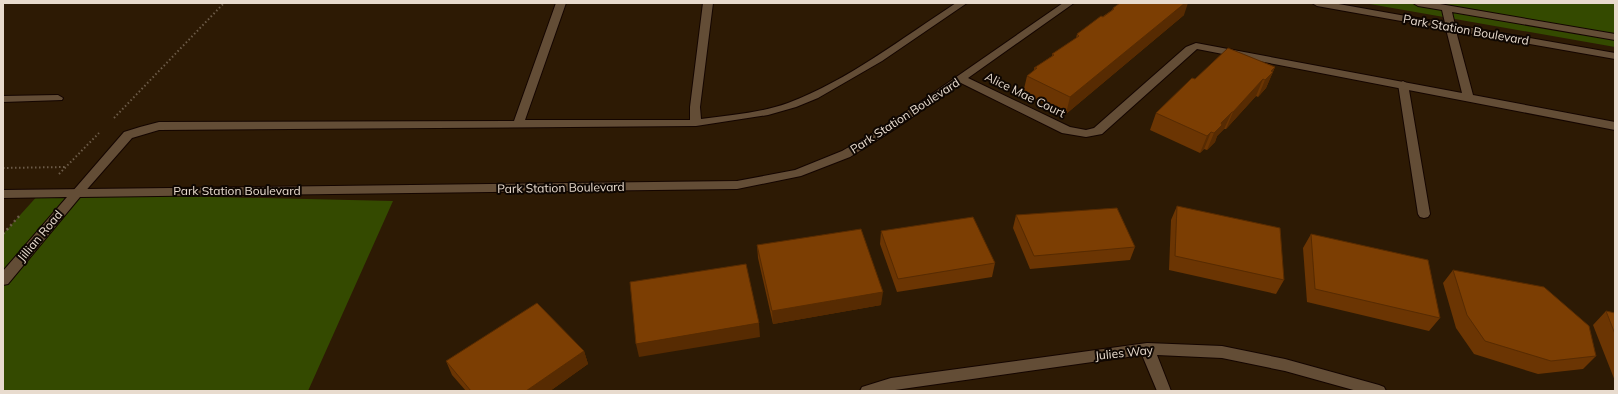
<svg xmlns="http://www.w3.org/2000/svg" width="1618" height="394" font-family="Mulish,sans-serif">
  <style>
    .green { fill: #344a00 }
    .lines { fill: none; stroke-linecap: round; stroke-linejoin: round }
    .service-casing { stroke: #140500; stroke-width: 2 }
    .minor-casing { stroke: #140500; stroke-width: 2 }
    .path-far1 { stroke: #6c5b48; stroke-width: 2; stroke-dasharray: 1.5 2.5; stroke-linecap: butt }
    .path { stroke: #6c5b48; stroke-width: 2.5; stroke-dasharray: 2 3.5; stroke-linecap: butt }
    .service { fill: #634d36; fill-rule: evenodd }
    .minor { fill: #634d36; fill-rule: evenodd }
    .wall { fill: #6b3503 }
    .shaded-wall { fill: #572b02 }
    .building { fill: #7c3e03; stroke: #572b02 }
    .labels { text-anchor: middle; stroke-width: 4; stroke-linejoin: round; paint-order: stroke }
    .street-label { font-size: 12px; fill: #e8dbce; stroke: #0f0702 }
  </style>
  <rect width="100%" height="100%" fill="#2d1a04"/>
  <path class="green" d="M1364,3h251v44z
    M40,193l353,8 -85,190h-305v-157z"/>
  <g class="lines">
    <defs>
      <path id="service" d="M556,3h10l-41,117h165v-13l13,-104h10l-13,104 1,12c29,-4 59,-6 87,-16 61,-23 114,-65 168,-100h11l-85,58 -64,37 -22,9 -28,8 -72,11 -537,4 -27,8 -50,57 -4,1 -4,-1 -2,-3 52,-60 16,-5 19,-5 355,-1z
        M1403,81l5,3 22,130 -2,3 -4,1 -4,-1 -2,-3 -20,-130z
        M58,95l5,3 -1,2 -59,2v-6z"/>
      <path id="minor" d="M1063,3h11l-106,75 102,49 16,3 8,-2 92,-81 10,-4 266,50 -16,-64 -129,-23 -5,-3h21l112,20 -3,-13 -24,-4 -5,-3h21l181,31v6l-163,-28 3,13 160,28v6l-159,-28 17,64 142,27v8l-418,-81 -95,85 -16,3 -24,-4 -101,-50 -66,46 -45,28 -49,19 -64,13 -657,8 -72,87 -5,1v-14l64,-74 -64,1v-8l734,-9 58,-11 47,-19 45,-26z
        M1147,343l75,3 63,13 94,26 5,2 2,4h-29l-72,-20 -63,-13 -65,-3 14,36h-14l-15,-36 -254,36h-28l2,-4 29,-9z"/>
    </defs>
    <use href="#service" class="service-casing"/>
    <use href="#minor" class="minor-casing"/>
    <path class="path-far1" d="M114,118l110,-115
      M3,168l63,-1
      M59,174l40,-41"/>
    <path class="path" d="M3,234l18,-20"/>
    <use href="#service" class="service"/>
    <use href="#minor" class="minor"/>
  </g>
  <path class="wall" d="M1113,8l71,7 -118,99 -43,-21 4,-17 7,-5v-3l18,-12v-2l24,-16 1,-4 35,-24z
    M1275,67l-9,21 -8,9 -2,-1 -30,33h-2l-7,7 -2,6 -8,8 -3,-1 -4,4 -50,-23 6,-17 39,-34z
    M1177,206l107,74 -8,14 -107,-24 2,-50z
    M1016,215l119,32 -5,13 -100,9 -17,-41z
    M881,231l114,32 -3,14 -95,15 -17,-48z
    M1311,234l129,84 -11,13 -122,-29 -4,-54z
    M757,245l124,60 -108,19 -15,-66z
    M1453,270l143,86 -13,13 -45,5 -64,-20 -18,-26 -13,-45z
    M1606,311l9,2v68l-22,-56z
    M584,351l4,13 -38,27h-84l-14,-16 -6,-14z"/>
  <path class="shaded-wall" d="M1185,3h3l-4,12 -118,99 4,-17z
    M1275,67l-9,21 -8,9 7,-17 6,-9z
    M1263,79l-7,17 -30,33 7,-17z
    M1232,112l-8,17 -7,7 -2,6 -8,8 7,-17 7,-10z
    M1211,132l-7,17 -4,4 7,-17z
    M883,292l-2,13 -108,19 -1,-13z
    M759,323l1,14 -121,20 -3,-13z
    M584,351l4,13 -38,27h-24z"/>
  <path class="building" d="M1120,3h65l-115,94 -43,-21 10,-8h-3l20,-13 -2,-1 27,-18 -2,-2 24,-18 2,1 11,-8 -1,-1z
    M1228,48l47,19 -4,4 2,1 -8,8 -2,-1 -30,33h-1l-11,11 1,2 -8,8 -3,-1 -4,4 -51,-23 36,-35 3,1z
    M1177,206l103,22 4,52 -109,-24z
    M1117,208l18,39 -101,9 -18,-41z
    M973,217l22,46 -97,16 -17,-48z
    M861,229l22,63 -111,19 -15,-66z
    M1311,234l117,26 12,58 -125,-29z
    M746,264l13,59 -123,21 -6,-62z
    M1453,270l91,17 45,39 7,30 -45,5 -66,-20 -18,-26z
    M537,303l47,48 -58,40h-55l-25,-30z
    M1606,311l9,2v21z"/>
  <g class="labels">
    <g class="street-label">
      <text transform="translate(1466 30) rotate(10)" y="4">Park Station Boulevard</text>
      <text transform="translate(1025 95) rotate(26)" y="4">Alice Mae Court</text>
      <text transform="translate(905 116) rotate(-33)" y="4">Park Station Boulevard</text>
      <text transform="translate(561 188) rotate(-1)" y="4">Park Station Boulevard</text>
      <text x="237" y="195">Park Station Boulevard</text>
      <text transform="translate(40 236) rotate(-50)" y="4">Jillian Road</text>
      <text transform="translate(1124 353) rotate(-6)" y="4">Julies Way</text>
    </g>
  </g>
  <rect width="1618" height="394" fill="none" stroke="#e8dbce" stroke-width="8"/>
</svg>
